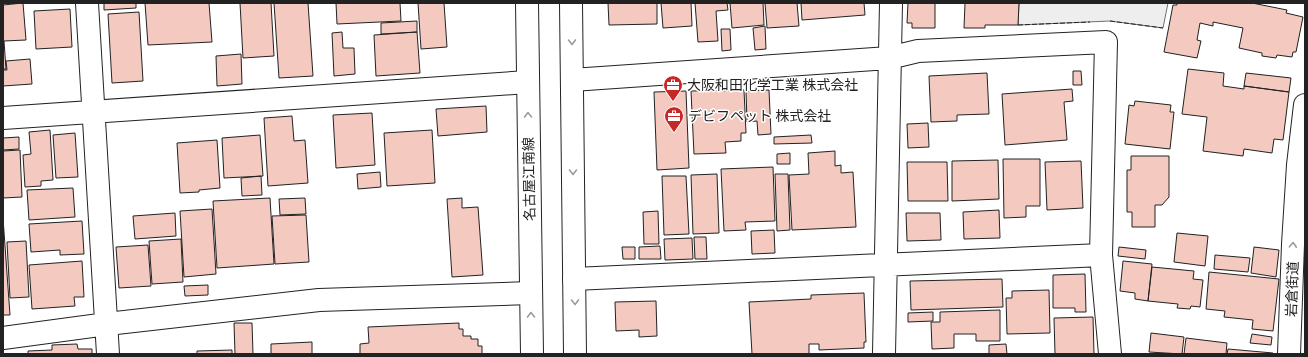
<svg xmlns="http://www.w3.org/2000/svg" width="1308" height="357" font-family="'Zilla Slab','Noto Sans JP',serif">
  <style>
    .green { fill: #eee; stroke: #6f6f6f }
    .building { fill: #f3c9c0; stroke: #222 }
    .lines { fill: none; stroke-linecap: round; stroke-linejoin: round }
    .minor-casing { stroke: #222; stroke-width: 24 }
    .primary-casing { stroke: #222; stroke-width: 24 }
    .minor { stroke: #fff; stroke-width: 22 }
    .primary { stroke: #fff; stroke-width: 22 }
    .fence { stroke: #222; stroke-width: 1; stroke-dasharray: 5 2; stroke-linecap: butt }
    .oneway { stroke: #9c9c9c }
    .labels { text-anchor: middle; stroke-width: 3; stroke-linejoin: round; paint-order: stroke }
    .poi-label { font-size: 14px; fill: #222; stroke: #fff; text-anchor: start }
    .street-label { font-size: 14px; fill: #222; stroke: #fff }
  </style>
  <rect width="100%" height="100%" fill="#fff"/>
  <path class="green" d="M1019,3h149l-5,25 -53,-7 -92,4z"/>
  <path class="building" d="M23,3l3,37 -22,1 2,28h-3v-64z
    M104,3h32v5l-32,2z
    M145,3h64l3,39 -64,3z
    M240,3h31l3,53 -31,2z
    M274,3h34l5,73 -34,2z
    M336,3h64l1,18 -64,3z
    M418,3h26l3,44 -26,2z
    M608,3h49v21l-48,1z
    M661,3h30l1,23 -29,2z
    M695,3h32l1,7 -12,1 2,30 -20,1z
    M730,3h33l1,22 -32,3z
    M765,3h32l2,23 -32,2z
    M801,3h63l1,12 -63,5z
    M908,3h27v25h-23v-5h-5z
    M965,3h54l-1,22h-33v3h-21z
    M1177,3h75l35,7 -1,3 17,4 -7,35h-3l-1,5 -15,-2 -1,3 -14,-2v-3l-23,-5 4,-20 -30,-6v4l-13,-3 -3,17 4,1 -4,17 -33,-6 9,-47h4z
    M70,9l2,38 -36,2 -2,-38z
    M139,12l4,69 -31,2 -4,-69z
    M417,21v11l-36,2v-11z
    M765,26l1,23 -11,1 -2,-22z
    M721,29h9l1,21 -9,1z
    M342,32l1,16h11l1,26 -21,2 -2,-43z
    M417,32l3,41 -44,3 -2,-41z
    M241,54l1,30 -25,2 -1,-30z
    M30,59l2,25 -29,2v-16h4l-1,-9z
    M1188,69l36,4 -1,13 21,3v-3l45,6 -6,48 -9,-1 -2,14 -28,-4 -1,7 -40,-5 4,-34 -25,-3z
    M1073,71h8l1,14h-9z
    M987,73l2,41 -32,1v6l-26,1 -2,-46z
    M1246,73l45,5 -2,14 -45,-6z
    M1072,89l1,12 -9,1 3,38 -62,5 -3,-51z
    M723,90v1l21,-1 2,43h-5v8l-16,1 1,11 -32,1 -3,-63z
    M769,90l2,44 -13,1 -1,-14 -10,1 -1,-31z
    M686,91l3,77 -32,2 -3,-78z
    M1135,101l36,4 -1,7h4l-4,37 -45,-5 4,-39 5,1z
    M486,106l1,26 -49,4 -2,-27z
    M372,113l3,52 -39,3 -3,-53z
    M292,116l2,25 11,-1 3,43 -40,3 -4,-68z
    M928,123l1,24 -21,1 -1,-24z
    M50,130l3,50 -12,1v5l-16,1 -2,-32 8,-1 -2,-22z
    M432,130l3,53 -48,3 -3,-53z
    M75,133l3,44 -22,1 -3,-43z
    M260,135l3,41 -39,2 -2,-40z
    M811,135l1,8 -38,1v-7z
    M19,137v12l-16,1v-12z
    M217,140l3,48 -21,2v2l-19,1 -3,-50z
    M20,150l2,47 -19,1v-47z
    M835,151v15l6,-1v8l12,-1 3,55 -64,3 -3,-55 20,-1 -1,-21z
    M790,153v11h-13v-10z
    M1131,156h38v41l-7,8h-7v22h-23v-15h-5v-42h4z
    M1003,159h37v47h-14v11l-22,1z
    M998,160l1,39 -47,2v-40z
    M1081,161l2,47 -36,2 -2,-48z
    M907,162h40l1,39h-40z
    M773,167l2,54 -30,1 1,8 -22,1 -3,-62z
    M380,172l1,15 -23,2 -1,-15z
    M717,174l2,59 -26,1 -2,-59z
    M775,174h13l2,56 -13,1z
    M261,176l1,19 -20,1 -1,-18z
    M662,176h24l3,58 -25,1z
    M73,188l2,29 -46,3 -2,-30z
    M270,198l4,66 -57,4 -4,-67z
    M305,198l1,16 -26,1 -1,-16z
    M462,198v10l16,-1 5,68 -31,2 -5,-78z
    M212,209l4,65 -32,3 -4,-66z
    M999,210l1,28 -36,1 -1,-27z
    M658,211l1,33h-15l-1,-32z
    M175,213l1,23 -41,3 -2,-23z
    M906,213h34l1,27 -34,1z
    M306,215l3,47 -34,2 -3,-48z
    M3,218l7,97h-7z
    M82,221l2,33 -24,1v-5l-29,2 -2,-28z
    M774,230l1,23 -23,1 -1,-23z
    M1177,233l31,3 -3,30 -31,-4z
    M694,237h12l1,22h-12z
    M692,238l1,21 -28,1 -1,-21z
    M181,239l2,43 -31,2 -3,-43z
    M26,241l3,56 -19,1 -3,-56z
    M148,245l3,41 -32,2 -3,-41z
    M660,246l1,13h-22v-12z
    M622,247h13v12h-12z
    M1119,247l27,3 -1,9 -27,-3z
    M1254,247l25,3 -3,27 -25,-4z
    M1215,255l35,3 -2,14 -34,-3z
    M82,261l2,36h-10l1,9 -43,3 -3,-44z
    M1123,261l29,3 -4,37 -13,-2v-6l-15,-2z
    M1152,267l42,4 -1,8 10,1 -3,27 -9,-1 -1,3 -13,-1 1,-4 -30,-3z
    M1209,272l70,7 -6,52 -21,-2 1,-9 -29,-3 1,-6 -19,-2z
    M1085,274l1,38h-11v-4h-22v-33z
    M1002,279l1,28 -92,3 -1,-29z
    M208,285v10l-23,1 -1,-10z
    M1049,290l1,43 -43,1 -1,-36h6v-7z
    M864,293l2,49h-2v6l-45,2v-6h-10v10h-57l-3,-52 62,-3v-4z
    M656,301l1,35 -18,1v-7l-23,1 -1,-29z
    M1000,310v31h-24v-7h-22v14l-22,1 -1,-27h9v-10z
    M933,312v9l-25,1v-9z
    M1093,317l1,37h-39l-1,-36z
    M234,323h18l1,31h-18z
    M459,323v6h4v7h8v3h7v7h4v8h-122v-10l9,-1 -1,-16z
    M1151,333l33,4 -2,17 -33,-2z
    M1252,334l20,3 -1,8 -21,-2z
    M1186,338l41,5 -1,11h-42z
    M312,342v12h-41v-10z
    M77,344l1,5h14v5h-64v-3l24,-1v-5z
    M1006,344l1,10h-18v-9z
    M1228,349l45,4v1h-46z
    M232,350v4h-35v-3z"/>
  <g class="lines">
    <defs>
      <path id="minor" d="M87,3l21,351
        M572,80l317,-22 29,-7 188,-9 -5,213 9,99
        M3,118l525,-36
        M574,279l527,-24
        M3,338l104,-14 212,-24 212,-7
        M884,354l7,-351
        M1289,354l4,-110 5,-79 7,-60"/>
      <path id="primary" d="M527,3l5,351
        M571,3l4,351"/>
    </defs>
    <use href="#minor" class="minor-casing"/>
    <use href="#primary" class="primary-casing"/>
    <use href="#minor" class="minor"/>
    <use href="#primary" class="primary"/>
    <path class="fence" d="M1110,21l53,7
      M1018,25l72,-3"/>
  </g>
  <defs><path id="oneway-chevron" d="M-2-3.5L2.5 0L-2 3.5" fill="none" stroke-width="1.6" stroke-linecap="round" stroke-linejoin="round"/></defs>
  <g class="oneway">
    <use href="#oneway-chevron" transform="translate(572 42) rotate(89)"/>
    <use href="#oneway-chevron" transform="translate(528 115) rotate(-91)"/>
    <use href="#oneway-chevron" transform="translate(573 172) rotate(90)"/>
    <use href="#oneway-chevron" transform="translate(1293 245) rotate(-87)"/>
    <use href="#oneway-chevron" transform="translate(575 302) rotate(89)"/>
    <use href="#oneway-chevron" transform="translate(531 315) rotate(-91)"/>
  </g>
  <defs>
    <symbol id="office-pin" viewBox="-11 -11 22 30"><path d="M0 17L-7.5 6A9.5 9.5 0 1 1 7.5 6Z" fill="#c62828" stroke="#fff"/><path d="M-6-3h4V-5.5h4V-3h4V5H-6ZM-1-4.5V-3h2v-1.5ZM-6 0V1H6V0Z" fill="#fff"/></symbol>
  </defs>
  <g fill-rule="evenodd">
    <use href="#office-pin" x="662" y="74" width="22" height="30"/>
    <use href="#office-pin" x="663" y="105" width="22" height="30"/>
  </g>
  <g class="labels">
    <g class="poi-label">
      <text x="687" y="90">大阪和田化学工業 株式会社</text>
      <text x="688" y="121">デビフペット 株式会社</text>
    </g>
    <g class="street-label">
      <text transform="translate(529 179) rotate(-91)" y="5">名古屋江南線</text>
      <text transform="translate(1292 289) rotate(-88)" y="5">岩倉街道</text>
    </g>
  </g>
  <rect width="1308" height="357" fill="none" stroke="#222222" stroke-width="8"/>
</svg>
